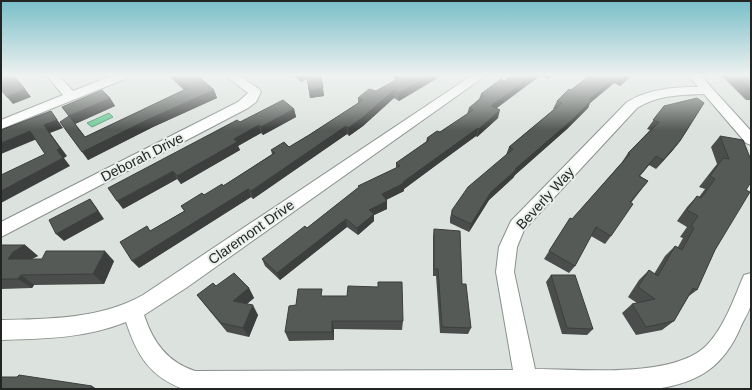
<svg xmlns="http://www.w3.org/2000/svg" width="752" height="390" font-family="Arial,sans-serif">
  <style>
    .water { fill: #71cc9a; stroke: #5a9a77 }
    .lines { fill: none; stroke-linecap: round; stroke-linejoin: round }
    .minor-casing { stroke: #8b908d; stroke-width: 2 }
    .minor { fill: #fff; fill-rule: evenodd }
    .wall { fill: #4a4d4b }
    .shaded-wall { fill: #3c3f3d }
    .building { fill: #565a57; stroke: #3c3f3d }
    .labels { text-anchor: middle; stroke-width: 4; stroke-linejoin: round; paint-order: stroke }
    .street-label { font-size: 14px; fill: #232524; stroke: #e9efeb }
  </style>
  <rect width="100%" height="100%" fill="#dce2de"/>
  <path class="water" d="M109,113l4,4 -21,10 -5,-4z"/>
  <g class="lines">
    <defs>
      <path id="minor" d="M47,76h12l14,15 38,-15h16l-2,3 -124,50v-9l62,-25z
        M226,76h14l19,13 2,3 -5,10 -8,6 -247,129v-15l237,-120 10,-9z
        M471,76h14l-299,212 -42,27c9,27 23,47 51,56l318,-1 -17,-98 3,-25 12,-26 116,-119c22,-13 45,-15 71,-15l-9,-11h12l50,55v14l-5,-2 -42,-49c-25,1 -46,1 -67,14l-113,122 -7,17 -3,25 21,97c45,0 139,10 172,-24 18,-19 27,-47 37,-70l7,-2c0,9 1,21 0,30 -1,8 -7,16 -10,23 -17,41 -43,57 -86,63h-472c-34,-13 -46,-34 -57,-67 -40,16 -82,17 -125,18v-20c48,-1 99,-1 142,-25z"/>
    </defs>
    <use href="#minor" class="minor-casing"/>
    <use href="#minor" class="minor"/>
  </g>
  <path class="wall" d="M169,76h29l16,14 3,8 -64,29 -65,33 -19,-44 -7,-9 48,-9 5,8 -40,18 -6,-7 16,20 99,-47z
    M294,76h27l3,20 -14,2 -3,-19 -6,3z
    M393,76h48l-42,25 -5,-3 -31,28 -14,10 -2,-2 -94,65 -2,-2 -112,71 11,-37 34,-20 -3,-5 42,-20 49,-32 -1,-4 18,-3 20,-12 49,-32v-5l18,-7 19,-11z
    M541,76h11l-4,3z
    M589,76h42l-11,10 -6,-3 -24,20 -2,5 -21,21 -52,46 -2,3 -24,22 -20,32 -19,-9v-5l2,-8 54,-55 3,-8 45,-38h-1l4,-8z
    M722,76h29v24h-5z
    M501,79l-5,29 2,10 -21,19 -1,-1 -32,23 -40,30v2l-18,9 1,9 -13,6v6l-16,14 -11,-8 -67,53 -15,-14 -3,-7 45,-31 51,-40v-2l38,-18v-5l30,-21 1,-4 13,-6 27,-18 2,-6 10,-9 2,-5z
    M664,106l16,35 -7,9 -17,19 -7,-4 -9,11 8,5 -17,22 -20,33 -6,8 -14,-8 -16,30 -6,7 -25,-14 26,-41 2,1 50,-57 6,-9 22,-23 -3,-1z
    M294,109l2,8 -33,18 -2,-2 -23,13 2,4 -59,34 -4,-5 -54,30 117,-87z
    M720,136l26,54 -31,60 -18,40 -8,6 -15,25 -12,9 -26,5 -14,-22 10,-9 5,-1 -9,-6 11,-17 10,-10 5,4 11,-18 10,-10 3,1 5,-9 -3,-1 7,-10 -10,-6 10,-14 10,-11 2,1 6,-8 -6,-2 14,-18 4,-5 -6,-17z
    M434,229l28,55 9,44 -3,6 -28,-1 -4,-57h-3v-39z
    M1,245h24l13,11 -7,3 83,2 -10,23 -70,1 -2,3 -31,1z
    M551,275l42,54 -6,6 -25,-1 -16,-52z
    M216,286l33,2 5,10 -7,6 11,11 -9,22 -22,-5 -23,-28 -7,-9z
    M324,296l79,25 -1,9 -68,-1v11l-45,1 -4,-9 11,-27z"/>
  <path class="shaded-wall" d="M300,76h7v3l-6,3z
    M429,76h12l-42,25v-8z
    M532,76h8l-51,38 2,-8z
    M618,76l-4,7 -24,20 -2,5 -21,21 -52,46 -2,3 -24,22 -20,32 2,-8 20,-32 99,-93z
    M626,76h5l-11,10 4,-8z
    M323,88l1,8 -14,2 -1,-8z
    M25,89l6,8 -18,7 -6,-7z
    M214,90l3,8 -64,29 -65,33 -6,-8 67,-33z
    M394,90v8l-31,28 -14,10 -1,-8z
    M110,98l5,8 -40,18 -6,-8z
    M294,109l2,8 -33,18 -2,-8z
    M500,110l-2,8 -21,19 2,-8z
    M51,111l12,17 -13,5 17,23 -3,2 6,8 -69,37v-12l56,-41 -13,-25z
    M259,125l2,8 -23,13 2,4 -59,34 -4,-8 57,-37z
    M346,126l1,8 -94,65 -2,-8z
    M478,128l-2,8 -72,53v2l-22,11v-8z
    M30,131l7,8 -36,15v-11z
    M680,141l-7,9 -17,19 7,-9z
    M656,156l-7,9 -17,20 7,-9z
    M173,171l4,8 -54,30 -6,-8z
    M248,189l3,8 -112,71 -7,-7z
    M90,199l6,8 8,12 -40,22 -8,-7z
    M387,201v8l-13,6v6l-16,14 -1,-7 12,-18z
    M346,219l1,8 -67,53 -3,-7z
    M25,245l13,11 -12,6 -18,-3 5,-7z
    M105,251l9,10 -10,23 -11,-10z
    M21,275l13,10 -2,3 -14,-9z
    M249,288l5,10 -15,12 -6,-9z
    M253,305l5,10 -9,22 -6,-9z
    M332,321l2,8v11l-2,-8z
    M92,386l5,3h-7z"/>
  <path class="building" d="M1,76h13l11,13 -18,8 -6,-7z
    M174,76h24l16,14 -65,29 -67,33 -22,-30 9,-6 16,21 103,-49z
    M307,76h14l2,12 -14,2z
    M398,76h31l-30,17 -5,-3 -32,28 -14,10 -2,-2 -95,65 -3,-2 -116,72 -12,-19 27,-16 3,5 35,-20 -4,-5 21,-13 2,2 18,-11 1,2 52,-33 -4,-3 13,-8 5,5 20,-12 54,-35 -5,-2 11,-9 7,2 23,-13z
    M512,76h20l-41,30 9,4 -21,19 -1,-1 -32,23 -43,31 1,1 -22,11 5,7 -18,9 5,4 -17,14 -11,-9 -69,54 -15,-14 43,-33 2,2 52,-41 -1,-1 42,-20 -4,-3 33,-23 -2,-2 10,-7 3,1 33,-22 -4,-2 15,-12 -3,-2 20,-15 3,2z
    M589,76h28l-27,23 2,1 -21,21 -56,48 1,1 -25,22 -20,32 -19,-9v-5l16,-23 45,-38 -4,-2 53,-44 -5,-2 12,-12 2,1z
    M619,76h7l-2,2z
    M736,76h15v14z
    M102,90l8,8 -41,18 -7,-9z
    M697,98l7,5 -24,38 -17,19 -7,-4 -17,20 9,5 -18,21 3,2 -22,32 -15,-9 -21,39 -26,-15 21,-33 2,1 58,-65 -2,-1 31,-31 -6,-2 11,-14z
    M283,100l11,9 -33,18 -2,-2 -25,14 3,3 -60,34 -4,-5 -56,30 -9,-13 129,-68 3,2z
    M51,111l6,9 -13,5 16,23 -3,2 6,8 -62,33v-16l44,-21 -15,-23 -29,12v-13z
    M720,136l23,4 8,20v22l-5,8 4,2 -35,58 -18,40 -4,-2 -19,33 -28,6 -14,-23 23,-5 -17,-12 11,-17 9,6 17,-30 7,4 12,-22 -3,-2 7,-10 -11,-6 10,-14 4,2 14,-19 -5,-3 13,-18 6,1z
    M90,199l8,12 -42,23 -7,-14z
    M434,229l26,2 2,53h4l5,44 -29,-1 -4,-58h-4z
    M1,245h24l-12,7 -5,7h34l4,-8h59l-12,23 -72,1 -3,4h-17z
    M234,273l15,15 -16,13 20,4 -10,23 -22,-5 -24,-28 16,-12 3,3z
    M551,275h24l18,54 -26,-1z
    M378,282h24l1,39h-71v11h-47l4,-26 7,-1 2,-16h24l-1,7h26l1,-10 30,1z
    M19,375l73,11 -2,3h-89v-12h16z"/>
  <linearGradient id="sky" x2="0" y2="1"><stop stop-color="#78bec9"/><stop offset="0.58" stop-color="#eff2f0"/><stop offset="1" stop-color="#eff2f0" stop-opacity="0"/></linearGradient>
  <rect width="752" height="130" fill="url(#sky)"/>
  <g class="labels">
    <g class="street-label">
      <text transform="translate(142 157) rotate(-27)" y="5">Deborah Drive</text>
      <text transform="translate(545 198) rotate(-48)" y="5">Beverly Way</text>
      <text transform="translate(251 232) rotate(-35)" y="5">Claremont Drive</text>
    </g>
  </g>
  <rect width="752" height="390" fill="none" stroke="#232524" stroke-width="4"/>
</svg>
